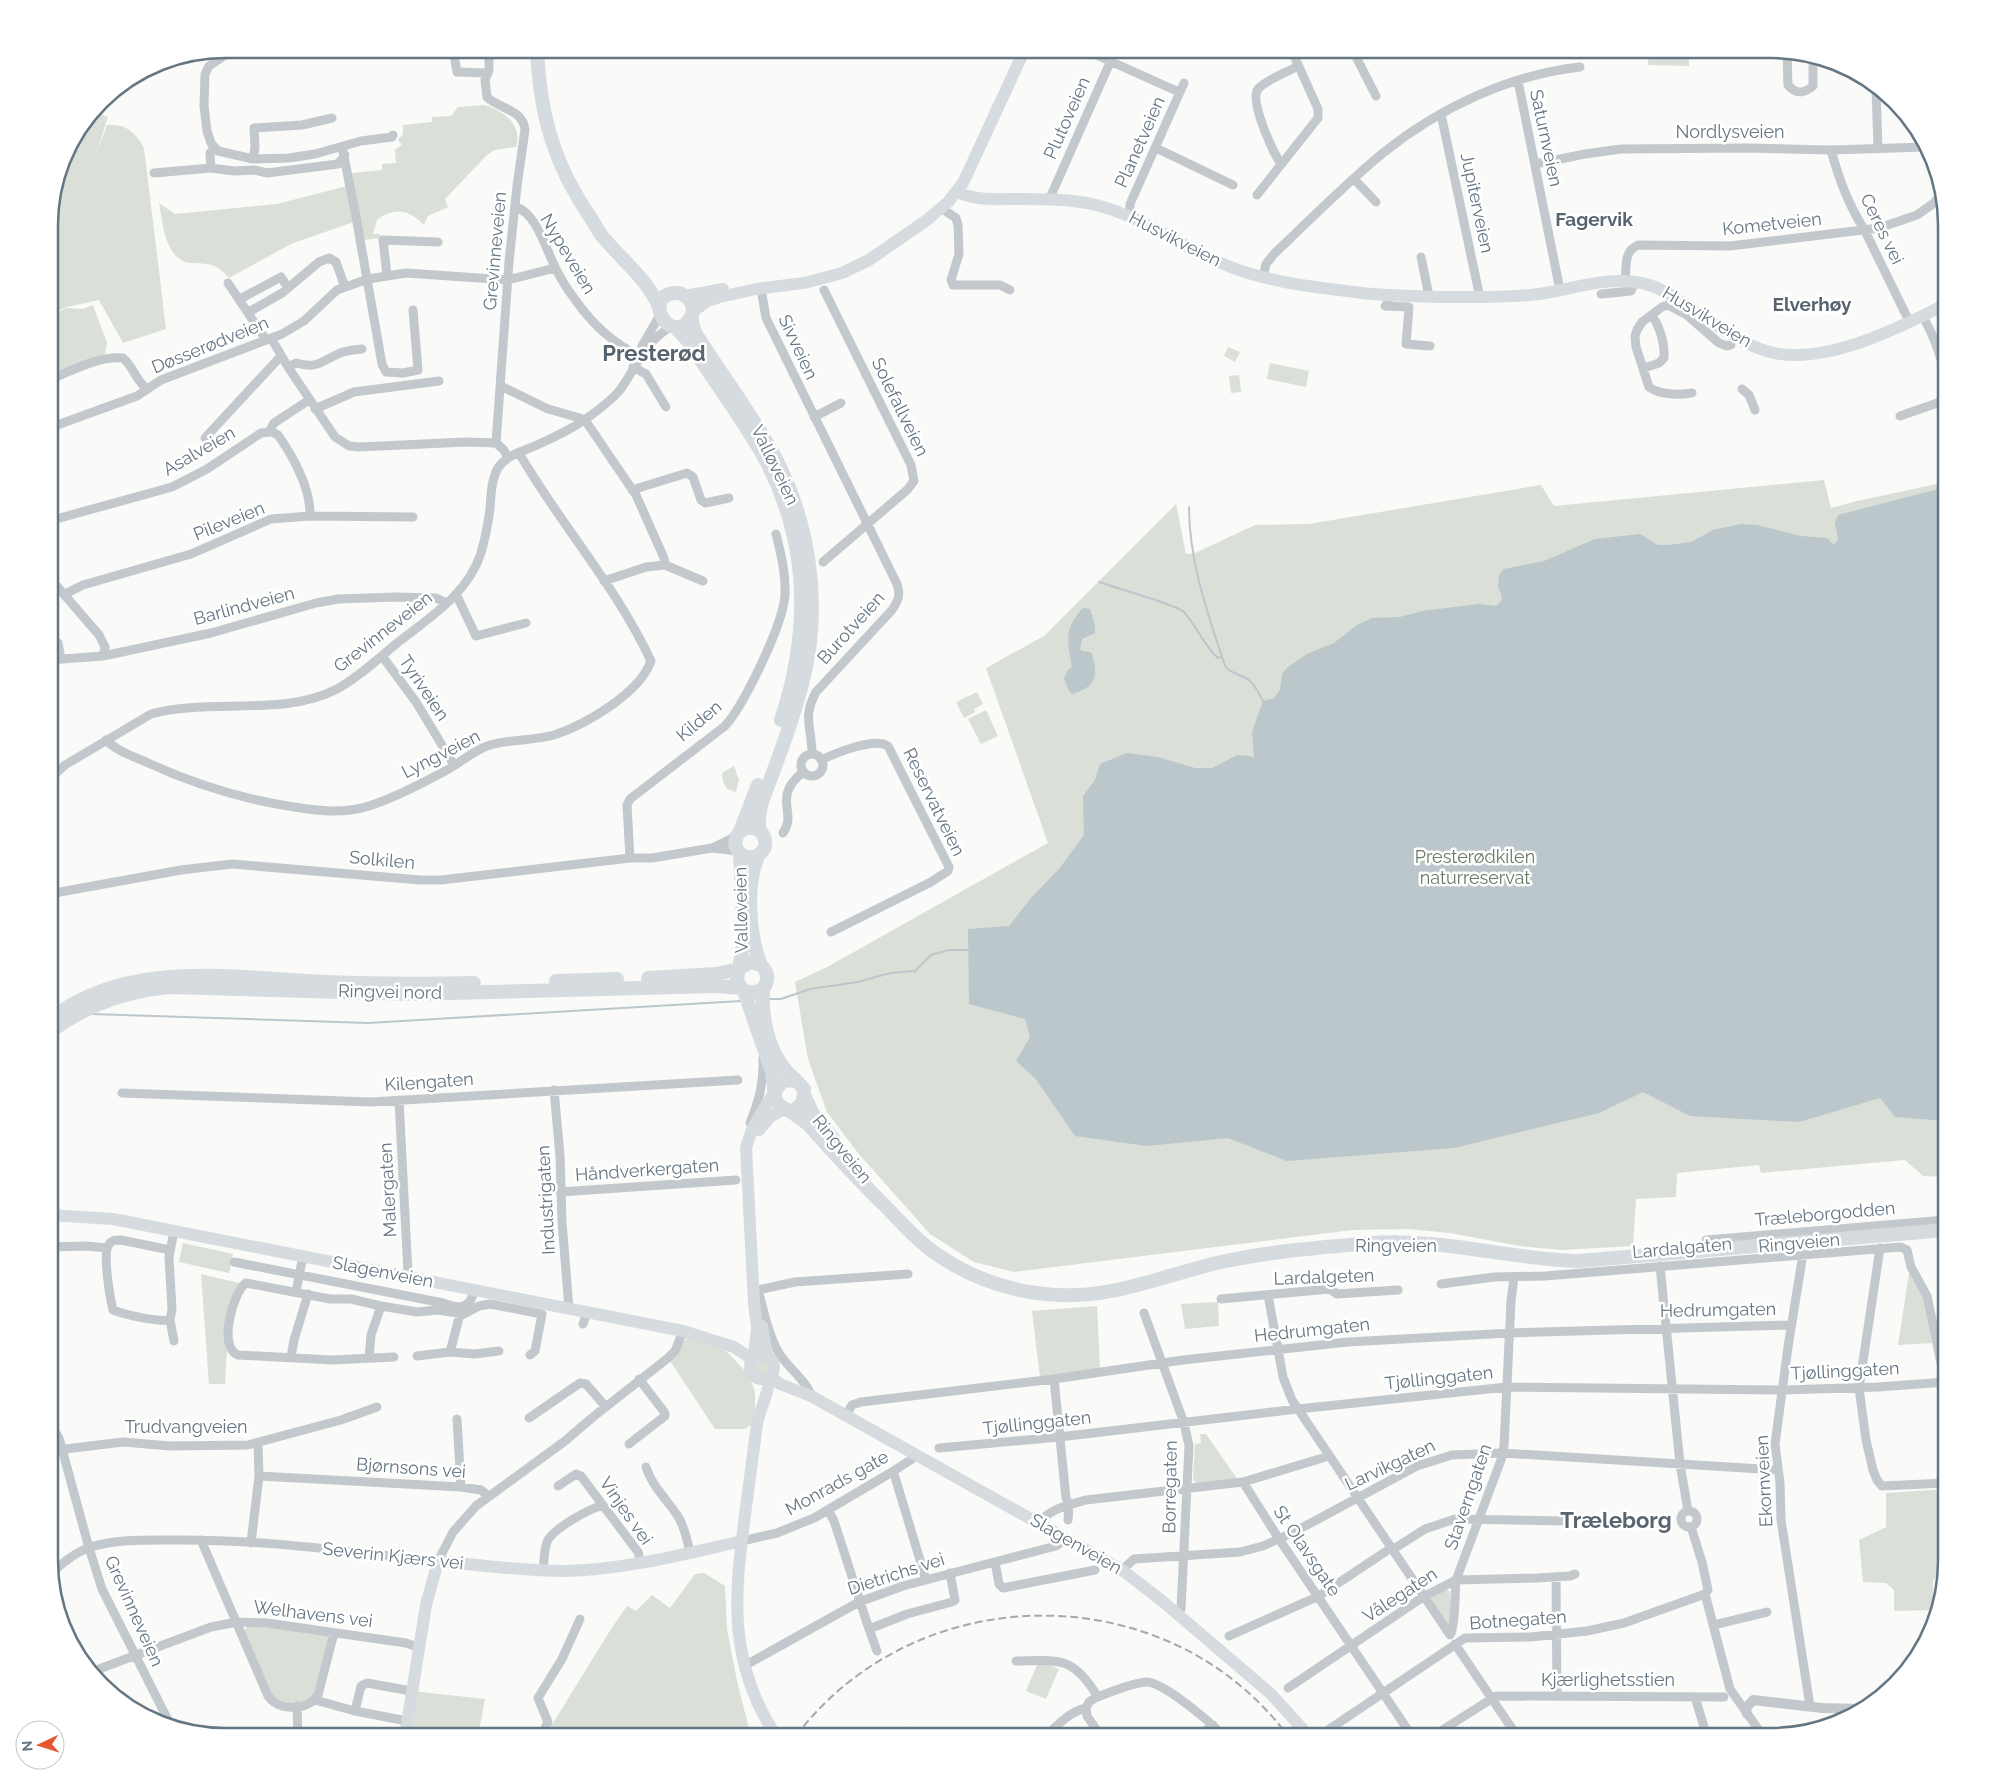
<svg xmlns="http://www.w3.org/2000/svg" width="1995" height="1785" font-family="Raleway,sans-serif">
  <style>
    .green { fill: #dadfd7 }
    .water { fill: #bbc7cb }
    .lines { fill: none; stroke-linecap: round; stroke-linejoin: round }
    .stream { stroke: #bbc7cb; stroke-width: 2 }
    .minor { stroke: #c3c8cc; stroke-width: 9 }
    .tertiary { stroke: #c3c8cc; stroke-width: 10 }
    .secondary { stroke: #d6dbdf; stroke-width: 12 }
    .primary { stroke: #d6dbdf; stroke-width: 14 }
    .rail { stroke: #a2aab0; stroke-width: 2; stroke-dasharray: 8 4; stroke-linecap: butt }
    .labels { text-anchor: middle; stroke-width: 5; stroke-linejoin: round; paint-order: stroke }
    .street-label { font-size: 18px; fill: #657683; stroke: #fff }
    .park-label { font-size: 18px; fill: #687a64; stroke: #fff }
    .neighbourhood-label { font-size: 19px; font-weight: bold; fill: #57646e; stroke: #fff }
    .district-label { font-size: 22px; font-weight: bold; fill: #57646e; stroke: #fff }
    .rim { fill: none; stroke: #657683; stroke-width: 2.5 }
  </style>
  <rect width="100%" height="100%" fill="#fafaf8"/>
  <path class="green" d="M1649,49h40v17l-41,-1z
    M484,105c19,5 39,20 32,42l-22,3 -8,6 -41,43 3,8 -20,9 -4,9c-15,-16 -30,-18 -47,-5l-4,14h7v4l-17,2 -11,-67 30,-3v-6l14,-1 -1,-13 7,-5 -4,-5 5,-6v-9l29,-3v-5l19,-1 7,-9z
    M94,112l14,5 -12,37 11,-29c17,-2 29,7 37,23l22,181 -43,14 -24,-43 -32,7 -18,8v-102l18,-66 2,-3 8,2 -7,-3z
    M347,186l7,36 -61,21 -64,35c-14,-15 -18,-14 -37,-15 -27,-1 -29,-40 -33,-60l16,11 102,-10z
    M93,305l14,38 -2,11 -56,26v-64l18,-8 16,1z
    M1228,347l12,5 -5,10 -11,-6z
    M1270,363l39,8 -3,16 -39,-8z
    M1239,375l2,17 -10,1 -2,-17z
    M1824,480l7,28 26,-7 89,-19v695l-23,-1 -18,-16 -144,13 -2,-8 -82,8 -1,24 -40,2 -3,47 -71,4 -42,-4 -70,-13 -41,-4 -57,1 -338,42 -40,-10 -44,-28 -72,-81 -31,-41 -19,-53 -13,-77 34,-16 219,-123 -62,-175 58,-32 132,-132 10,50 9,-1 60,-28 54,-1 232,-39 13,21z
    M977,692l6,12 -9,5 1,3 -11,6 -8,-16z
    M986,710l12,26 -17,8 -13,-25z
    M734,766l5,14 -3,12 -9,-3 -4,-7 -1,-9z
    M183,1243l50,11 -4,19 -50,-11z
    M1909,1273l14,25 9,45 -34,2z
    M201,1274l38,9 -14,60 2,6 -2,35h-16z
    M1218,1302l1,24 -34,3 -4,-25z
    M1097,1306l3,64 -60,8 -8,-67z
    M688,1337l38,14 23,24 6,17v30l-10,7h-30l-47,-71z
    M753 1367a8 8 0 1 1 16 0a8 8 0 1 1-16 0Z
    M1200,1434h6l32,46 -41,5 -4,-6 2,-35 6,-1z
    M1946,1489v83l-2,6 -11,1 1,31 -40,1v-21l-8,-7 -23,-1 -4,-42 27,-13v-34z
    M704,1573l21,13 2,43 11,57 12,46 3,4h-208l66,-107 16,-23 9,5 16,-16 18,13 25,-34z
    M1446,1589l4,3 1,32 -2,3 -21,-29z
    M248,1625l80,10 1,2 -14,56 -10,10h-23l-9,-6 -29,-66z
    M1039,1660l20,9 -13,30 -20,-8z
    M411,1691l74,8 -7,37h-21l-51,-7z"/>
  <path class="water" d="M1946,487v634l-51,-4 -15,-19 -81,24 -109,-6 -47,-24 -44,21 -145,35 -167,13 -59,-23 -81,8 -72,-10 -40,-58 -19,-17 14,-24 -5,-18 -56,-15 -1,-75 41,-3 22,-28 28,-29 25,-34 -1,-39 12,-16 5,-16 27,-11 31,4 37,11h17l25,-13 13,1 4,2 -2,-26 11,-31 11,-3 6,-8 2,-16 6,-7 19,-13 27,-11 23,-18 15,-7 28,-1 22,-6 57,-7 17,2 6,-6 -1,-7 -3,-6 1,-12 5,-6 40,-8 51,-22 45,-5 18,11h10l23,-3 22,-12 28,-6 16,1 44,11 26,2 7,7 4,-6 -3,-16 3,-8z
    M1083,608l7,1 5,16v8l-13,6 -2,10 2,2 8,1 2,2c7,23 3,33 -20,40l-3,-3 -5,-13 4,-8 4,-3c-5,-26 -8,-39 11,-59z"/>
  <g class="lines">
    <path class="stream" d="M1189,507c0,55 19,107 36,159 7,9 16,8 24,14 7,6 10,14 14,21
      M1099,582c14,5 79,23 85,30 9,9 27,44 35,46l3,-1
      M768,999h13l29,-10 48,-7 32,-9 25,-2 16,-16 18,-5h19
      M91,1014l277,9 373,-22"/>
    <path class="minor" d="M234,49l-25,17 -4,8 -1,32 3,25 4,12 7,8 35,8 36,-1 26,-4 46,-13 31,-4 1,-2
      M453,49l4,23 30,1
      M489,49v21l-4,10 2,17c12,12 36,12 38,33l-8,56 -8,76 -13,181
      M1083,49l96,43
      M1352,49l24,47
      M1787,52l1,33c7,9 16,9 25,1v-29
      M1518,81l42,209
      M1876,88l2,60
      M1441,114l39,184
      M342,147l13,64 27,153 4,8 17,1 15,-3 -5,-60
      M214,148l-4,5 1,15 23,3 20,-1 13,3 71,-9 7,-9
      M1156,148l77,37
      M1831,150c7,26 18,56 33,79l45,92
      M253,159l2,-11 -1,-20 48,-3 30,-7
      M1281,164c-8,-12 -32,-63 -23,-75 7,-9 30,-17 40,-23
      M1535,164l50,-10 36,-5 126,-1 84,2 95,-3
      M154,173l57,-5
      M1354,179l22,23
      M1257,195l61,-77v-9l-27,-60
      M1049,200l67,-151
      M515,207c21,4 32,45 41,62 5,10 11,20 18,29 17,25 39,45 65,58
      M941,208l15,10 2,7 1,29 -8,26 2,5h47l10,5
      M1130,216v-12l54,-121
      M1421,257l8,39
      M387,275l-4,-35 55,2
      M1263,277l3,-13 8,-10c36,-34 71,-70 109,-101 56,-45 126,-78 197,-86
      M1625,281c2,-15 -2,-29 13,-36l92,1 149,-18 38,-13 17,-12 6,-8
      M228,283l38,57
      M761,289l5,29 131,266c4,11 1,17 -5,26l-76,82c-14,26 -4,35 -4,62
      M1601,294l30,-3 4,-10
      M1392,296l-7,10 24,1 -3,37 24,2
      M240,299l41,-22 7,11
      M249,312l33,-19 37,-31 10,-4 7,4 9,25
      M1922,316c12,18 19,41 24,63
      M271,338l17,29 47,70 14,9 10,1 107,-5 30,1 7,6 5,8
      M642,346l18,-31
      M288,367l8,-4c21,6 24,-1 42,-9 8,-4 16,-4 24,-5
      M633,367l13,7 20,33
      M1644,368l15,-5 5,-5c1,-13 -4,-33 -13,-43
      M49,380c22,-9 49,-24 74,-22 10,8 13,23 24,31
      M501,386l47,23 32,9 7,5 49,72 28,63 1,7
      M1742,389l7,6 6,15
      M1692,393c-12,2 -33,2 -43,-6l-13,-40 -1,-11 2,-6 5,-8 20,-15 6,-2 19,10 32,28 8,3 4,-1
      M315,409l39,-17 85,-11
      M1900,416l46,-16
      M814,417l27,-14
      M49,428l88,-32 24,-16 121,-46 22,-13 33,-31 31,-11 38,-6 102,7 47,-12
      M269,432l5,-9 35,-23
      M1943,437l3,-1
      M205,438l76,-82
      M632,490l55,-17 6,4 8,23 4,3 24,-5
      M49,521l123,-34 35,-18 54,-36 11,-1 6,3c15,21 33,54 32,81
      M823,562l84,-72 7,-9 -3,-16 -87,-175
      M49,577l50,58 6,12 -2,9
      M604,581l42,-14 19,-2 38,16
      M65,594l18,-9 108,-31 80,-35 39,-3 103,1
      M456,594l20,42 50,-13
      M49,638l9,5 3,16
      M382,656l34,46 38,63
      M49,660l54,-4 108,-23 105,-30 22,-4 58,-2 40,1 11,5
      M106,740c11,11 26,16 40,22 47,22 96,37 148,45 26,4 49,7 75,-1 25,-8 52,-22 76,-35 14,-7 26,-19 42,-25 21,-7 45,-5 67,-11 31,-10 86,-42 97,-74 -35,-75 -91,-137 -132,-208
      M801 765a11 11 0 1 1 22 0a11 11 0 1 1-22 0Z
      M821,760c15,-7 53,-23 67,-14l61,121 -1,4 -17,11 -100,50
      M49,779l16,-14 86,-51c58,-16 133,3 186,-25 22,-12 41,-30 60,-46 32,-25 71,-49 84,-90 4,-14 7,-29 9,-44 1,-13 1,-29 8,-41 9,-14 27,-17 41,-24 16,-7 32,-15 47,-25 12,-9 25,-18 34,-29 19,-26 22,-46 52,-64
      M783,833c15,-21 -12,-35 20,-61
      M737,836l-25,12 26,3
      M630,858l-3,-53 3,-6 95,-73c19,-21 59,-103 60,-132 1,-20 -4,-40 -9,-60
      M49,894l132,-24 51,-6 188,16h21l189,-22h22l60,-10
      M554,1090l6,66 2,65 7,88
      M122,1093l249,9 367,-22
      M399,1100l9,173 3,5
      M750,1123c9,-22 14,-41 13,-65
      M560,1192l176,-12
      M1706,1240l240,-20
      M49,1247l37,-1 21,2
      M1880,1248l-21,140 7,52 7,30 4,10 5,6 64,-3
      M1803,1254l-15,93 -13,97 5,39 1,37 29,186
      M234,1262l209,41c14,6 28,7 31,-13
      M1660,1266l20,198 8,47
      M1441,1284l53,-7 51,-1 356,-29 6,3 4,17 16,29 18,86
      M296,1292l7,-36
      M1268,1295l15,82 9,23 158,235c5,-5 5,-45 6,-55l45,-120 3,-14 7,-145 3,-23
      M1221,1299l109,-10 7,5 61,-4
      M1144,1313l40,110 5,23 -8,163
      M170,1320c-13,2 -44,-5 -57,-10 -3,-12 -10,-54 -5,-64 3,-6 7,-6 13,-6l49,10
      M583,1324l4,-11
      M174,1341l-4,-21 2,-11 -3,-52 5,-26
      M450,1352l10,-38
      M417,1356l33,-4 25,2 24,-3
      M291,1357l3,-17 14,-46
      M394,1357l-62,3 -94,-5c-21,-8 -4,-65 8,-72l84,16h21l30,7 36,6 21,-2 26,4 15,-8 11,-2 52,10 -7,37 -5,4
      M369,1358l2,-23 10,-29
      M1054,1379l12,119 3,7 -1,15
      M811,1396c-3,-14 -24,-29 -32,-43 -11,-19 -15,-42 -21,-63l37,-8 113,-8
      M846,1415l6,-10 9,-3 193,-23 129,-19 165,-18 162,-9 281,-8
      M529,1418l51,-35 6,1 20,23
      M457,1419l4,68
      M49,1426l4,2 6,10 30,110 13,41 69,137
      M629,1444l36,-28v-3l-26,-34
      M939,1448l120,-11 239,-28 209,-22 276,3 95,-3 68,-5
      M49,1451l74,-9 47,4 78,-1 93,-25 36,-13
      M646,1467c6,20 22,33 33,51 6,11 8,22 11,34
      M892,1472l3,5 31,103
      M259,1476l202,11 20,3 7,6
      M1243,1482l36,57 133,197
      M558,1486l18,-12 5,2 57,76 3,11
      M828,1510l6,11 35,108 38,-15 45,-12 3,-2 -5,-27
      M1681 1519a8 8 0 1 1 16 0a8 8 0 1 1-16 0Z
      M1039,1523c10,-14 32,-19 47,-23l157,-18 86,-26
      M1691,1527l11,35 6,28 -3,4 25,95 33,47
      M201,1540l67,156c11,16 40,15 50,-1l16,-62
      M742,1541l35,-8 37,-15 78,-46 20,-13 4,-5
      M251,1543l8,-67 -1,-32
      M1392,1550l33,-21 30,-10 111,2
      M995,1562l4,22 4,4 92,-18
      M543,1570c1,-9 1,-19 4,-28 5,-13 42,-33 56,-37
      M1122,1570l12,-11 106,-7 23,-6 31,-14 123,-66 35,-11 50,-2 275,17
      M50,1574c12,-10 25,-22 41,-27 25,-8 56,-7 83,-7 88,-1 176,12 264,21l15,-29 23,-26 89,-65 28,-24 75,-59 7,-7 8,-20
      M1556,1577l1,119
      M1713,1625l54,-13
      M869,1629l8,22
      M1229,1636l90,-40 72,-48
      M1455,1644l62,92
      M1016,1661c44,-1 57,-5 82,36
      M744,1666l115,-64 44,-16 153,-40 11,-8
      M91,1672l120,-45 26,-5 30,1 139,20 12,4
      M1288,1688l135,-91 33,-17 81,-2 33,-2 5,-2
      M315,1700l40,11
      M297,1706l1,30
      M1086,1708l1,8 14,20
      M407,1721l-52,-10 6,-25 6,-3 44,8
      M1325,1732l140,-94 66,-1 56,-6 37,-8 81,-29
      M541,1736l7,-14 -10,-24 24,-39 18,-40
      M895,1736c11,-7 21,-6 32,0
      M1046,1736c12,-11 23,-24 40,-28l3,-6 6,-4c13,-5 39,-16 52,-16 18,1 64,41 77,54
      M1198,1736l15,-11
      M1433,1736l63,-40 228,1
      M1690,1736l12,-5 2,-4 -9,-30"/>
    <path class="tertiary" d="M1747,1714l-1,-6 7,-8 69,8 37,1"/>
    <path class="secondary" d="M957,192c20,9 40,7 61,7 26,0 54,0 78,6 48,12 87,43 132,61 42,17 89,21 133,27 28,3 55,3 83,4 32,0 63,1 94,-3 31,-4 66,-17 98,-12 30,4 52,26 77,41 19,12 38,25 61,30 54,11 125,-25 172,-49
      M685,296l38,-7
      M693,312l14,-11 13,-4 36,-8 48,-6 38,-10 27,-13 58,-40 21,-18 15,-19 62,-134
      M759,1130l11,-13 14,-8
      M49,1215l64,4 570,112 51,16 18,12
      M762,1326l5,29
      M750 1367a12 12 0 1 1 24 0a12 12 0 1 1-24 0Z
      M754,1356l3,-28 -3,-25 -8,-155 6,-19 22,-37
      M770,1376l10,8 31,12 311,174 39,30 110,94 38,42
      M770,1377c-1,16 -10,31 -13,47 -4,31 -8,61 -12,91 -11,83 -17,147 31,221
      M405,1736l21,-131 12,-44c42,4 84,10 126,10 60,-1 120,-17 178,-30"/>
    <path class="primary" d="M537,49c3,67 17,116 55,171 4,6 6,11 10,16 19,23 46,44 57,71
      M691,317c-19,32 -50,-20 -17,-24 9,-1 18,6 19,15 0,4 -2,8 -1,12 0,5 2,10 4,14 26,42 57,81 80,125 34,66 45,145 28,217 -10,43 -27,85 -42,126 -2,8 -5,20 -2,28 1,3 3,4 4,7 5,11 -5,22 -16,20 -6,-1 -10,-5 -12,-10 -3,-11 5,-18 14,-20l10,3
      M675,327l14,15c23,36 49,71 71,108 49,86 52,177 21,270
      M740,831l18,-46
      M740,853l4,88 -7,38c3,13 14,17 26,10 6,-8 6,-16 -2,-24l-11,-3 -10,6
      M759,854c-14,30 -10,81 2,111
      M648,978l68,-4 23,-5
      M556,981l61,-2
      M763,989c-2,33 7,71 34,92
      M744,991l28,81 4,30 8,7 6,2 5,-1 8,-8 1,-13 -7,-8 -13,-1 -9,10
      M49,1020c79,-62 184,-42 277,-38 49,2 99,2 148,1
      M49,1033c36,-28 76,-42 121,-46l241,7 305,-8 25,2
      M805,1097l8,17 21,26
      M790,1111l18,13c23,26 47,52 72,77 19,18 33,37 55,52 51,36 115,50 176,38 39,-7 76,-22 115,-30 47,-10 98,-14 146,-18 69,-5 137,16 206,18l368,-31"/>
    <path class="rail" d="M796,1736c121,-160 372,-161 492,0"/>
  </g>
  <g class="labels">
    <g class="street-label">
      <text transform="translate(1067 118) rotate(-66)" y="6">Plutoveien</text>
      <text x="1730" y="138">Nordlysveien</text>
      <text transform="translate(1546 138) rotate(78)" y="6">Saturnveien</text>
      <text transform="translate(1140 142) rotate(-66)" y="6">Planetveien</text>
      <text transform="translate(1477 203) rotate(78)" y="6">Jupiterveien</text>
      <text transform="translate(1772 224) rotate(-6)" y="6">Kometveien</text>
      <text transform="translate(1882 229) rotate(64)" y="6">Ceres vei</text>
      <text transform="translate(1175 239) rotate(27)" y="6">Husvikveien</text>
      <text transform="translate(495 251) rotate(-85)" y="6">Grevinneveien</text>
      <text transform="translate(568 254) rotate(59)" y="6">Nypeveien</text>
      <text transform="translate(1707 317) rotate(31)" y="6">Husvikveien</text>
      <text transform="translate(210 345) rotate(-22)" y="6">Døsserødveien</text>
      <text transform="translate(798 347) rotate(65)" y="6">Sivveien</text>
      <text transform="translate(900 407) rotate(64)" y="6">Solefallveien</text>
      <text transform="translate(199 451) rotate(-30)" y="6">Asalveien</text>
      <text transform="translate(775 465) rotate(64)" y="6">Valløveien</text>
      <text transform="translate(229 521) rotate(-22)" y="6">Pileveien</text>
      <text transform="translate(244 606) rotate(-15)" y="6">Barlindveien</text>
      <text transform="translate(851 628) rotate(-48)" y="6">Burotveien</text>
      <text transform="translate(383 632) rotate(-38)" y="6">Grevinneveien</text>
      <text transform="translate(424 688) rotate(56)" y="6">Tyriveien</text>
      <text transform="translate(699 721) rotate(-40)" y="6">Kilden</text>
      <text transform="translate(441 754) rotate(-27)" y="6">Lyngveien</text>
      <text transform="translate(934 802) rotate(64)" y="6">Reservatveien</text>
      <text transform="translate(382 860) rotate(5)" y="6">Solkilen</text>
      <text transform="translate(741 910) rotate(-91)" y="6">Valløveien</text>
      <text transform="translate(390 992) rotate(1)" y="6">Ringvei nord</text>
      <text transform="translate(429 1082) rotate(-4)" y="6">Kilengaten</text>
      <text transform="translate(842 1149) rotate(51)" y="6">Ringveien</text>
      <text transform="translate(647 1170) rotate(-4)" y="6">Håndverkergaten</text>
      <text transform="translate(388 1190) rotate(-93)" y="6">Malergaten</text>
      <text transform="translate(546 1200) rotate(-93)" y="6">Industrigaten</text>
      <text transform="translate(1825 1214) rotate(-5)" y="6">Træleborgodden</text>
      <text transform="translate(1799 1243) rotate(-5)" y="6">Ringveien</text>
      <text x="1396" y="1252">Ringveien</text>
      <text transform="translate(1682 1248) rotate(-5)" y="6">Lardalgaten</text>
      <text transform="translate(383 1272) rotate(11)" y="6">Slagenveien</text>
      <text transform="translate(1324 1277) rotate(-2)" y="6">Lardalgeten</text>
      <text transform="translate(1718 1310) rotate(-1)" y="6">Hedrumgaten</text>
      <text transform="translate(1312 1330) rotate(-6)" y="6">Hedrumgaten</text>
      <text transform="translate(1845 1371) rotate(-3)" y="6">Tjøllinggaten</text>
      <text transform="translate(1439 1378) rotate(-6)" y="6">Tjøllinggaten</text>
      <text transform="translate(1037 1423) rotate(-6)" y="6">Tjøllinggaten</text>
      <text x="186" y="1433">Trudvangveien</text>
      <text transform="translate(1390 1465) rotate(-25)" y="6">Larvikgaten</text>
      <text transform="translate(411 1468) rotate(4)" y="6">Bjørnsons vei</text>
      <text transform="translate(1764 1481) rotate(-93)" y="6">Ekornveien</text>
      <text transform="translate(837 1483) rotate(-29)" y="6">Monrads gate</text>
      <text transform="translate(1170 1487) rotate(-89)" y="6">Borregaten</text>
      <text transform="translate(1468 1497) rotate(-71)" y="6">Staverngaten</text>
      <text transform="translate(626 1511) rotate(55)" y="6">Vinjes vei</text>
      <text transform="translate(1076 1544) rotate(30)" y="6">Slagenveien</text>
      <text transform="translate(1307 1551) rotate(56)" y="6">St Olavsgate</text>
      <text transform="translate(393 1556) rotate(6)" y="6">Severin Kjærs vei</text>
      <text transform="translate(896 1574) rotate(-18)" y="6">Dietrichs vei</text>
      <text transform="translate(1400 1595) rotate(-33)" y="6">Vålegaten</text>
      <text transform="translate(134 1611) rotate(66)" y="6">Grevinneveien</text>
      <text transform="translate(313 1614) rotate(7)" y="6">Welhavens vei</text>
      <text transform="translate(1518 1620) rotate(-4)" y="6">Botnegaten</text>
      <text x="1608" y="1686">Kjærlighetsstien</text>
    </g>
    <g class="park-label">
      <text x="1475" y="863">Presterødkilen<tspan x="1475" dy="21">naturreservat</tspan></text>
    </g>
    <g class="neighbourhood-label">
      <text x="1594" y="226">Fagervik</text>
      <text x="1812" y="311">Elverhøy</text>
    </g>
    <g class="district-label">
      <text x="654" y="361">Presterød</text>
      <text x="1616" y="1528">Træleborg</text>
    </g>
  </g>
  <path d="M0 0H1995V1785H0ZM225 58H1771A167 167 0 0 1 1938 225V1561A167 167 0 0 1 1771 1728H225A167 167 0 0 1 58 1561V225A167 167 0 0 1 225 58Z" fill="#fff" fill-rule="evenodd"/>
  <path class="rim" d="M225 58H1771A167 167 0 0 1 1938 225V1561A167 167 0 0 1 1771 1728H225A167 167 0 0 1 58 1561V225A167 167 0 0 1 225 58Z"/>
  <g transform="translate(40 1745) rotate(266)"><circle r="24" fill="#ffffff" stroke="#c1c8cd"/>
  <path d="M0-4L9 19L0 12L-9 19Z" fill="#e4572e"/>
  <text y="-8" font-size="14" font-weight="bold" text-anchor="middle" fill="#657683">N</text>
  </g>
</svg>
